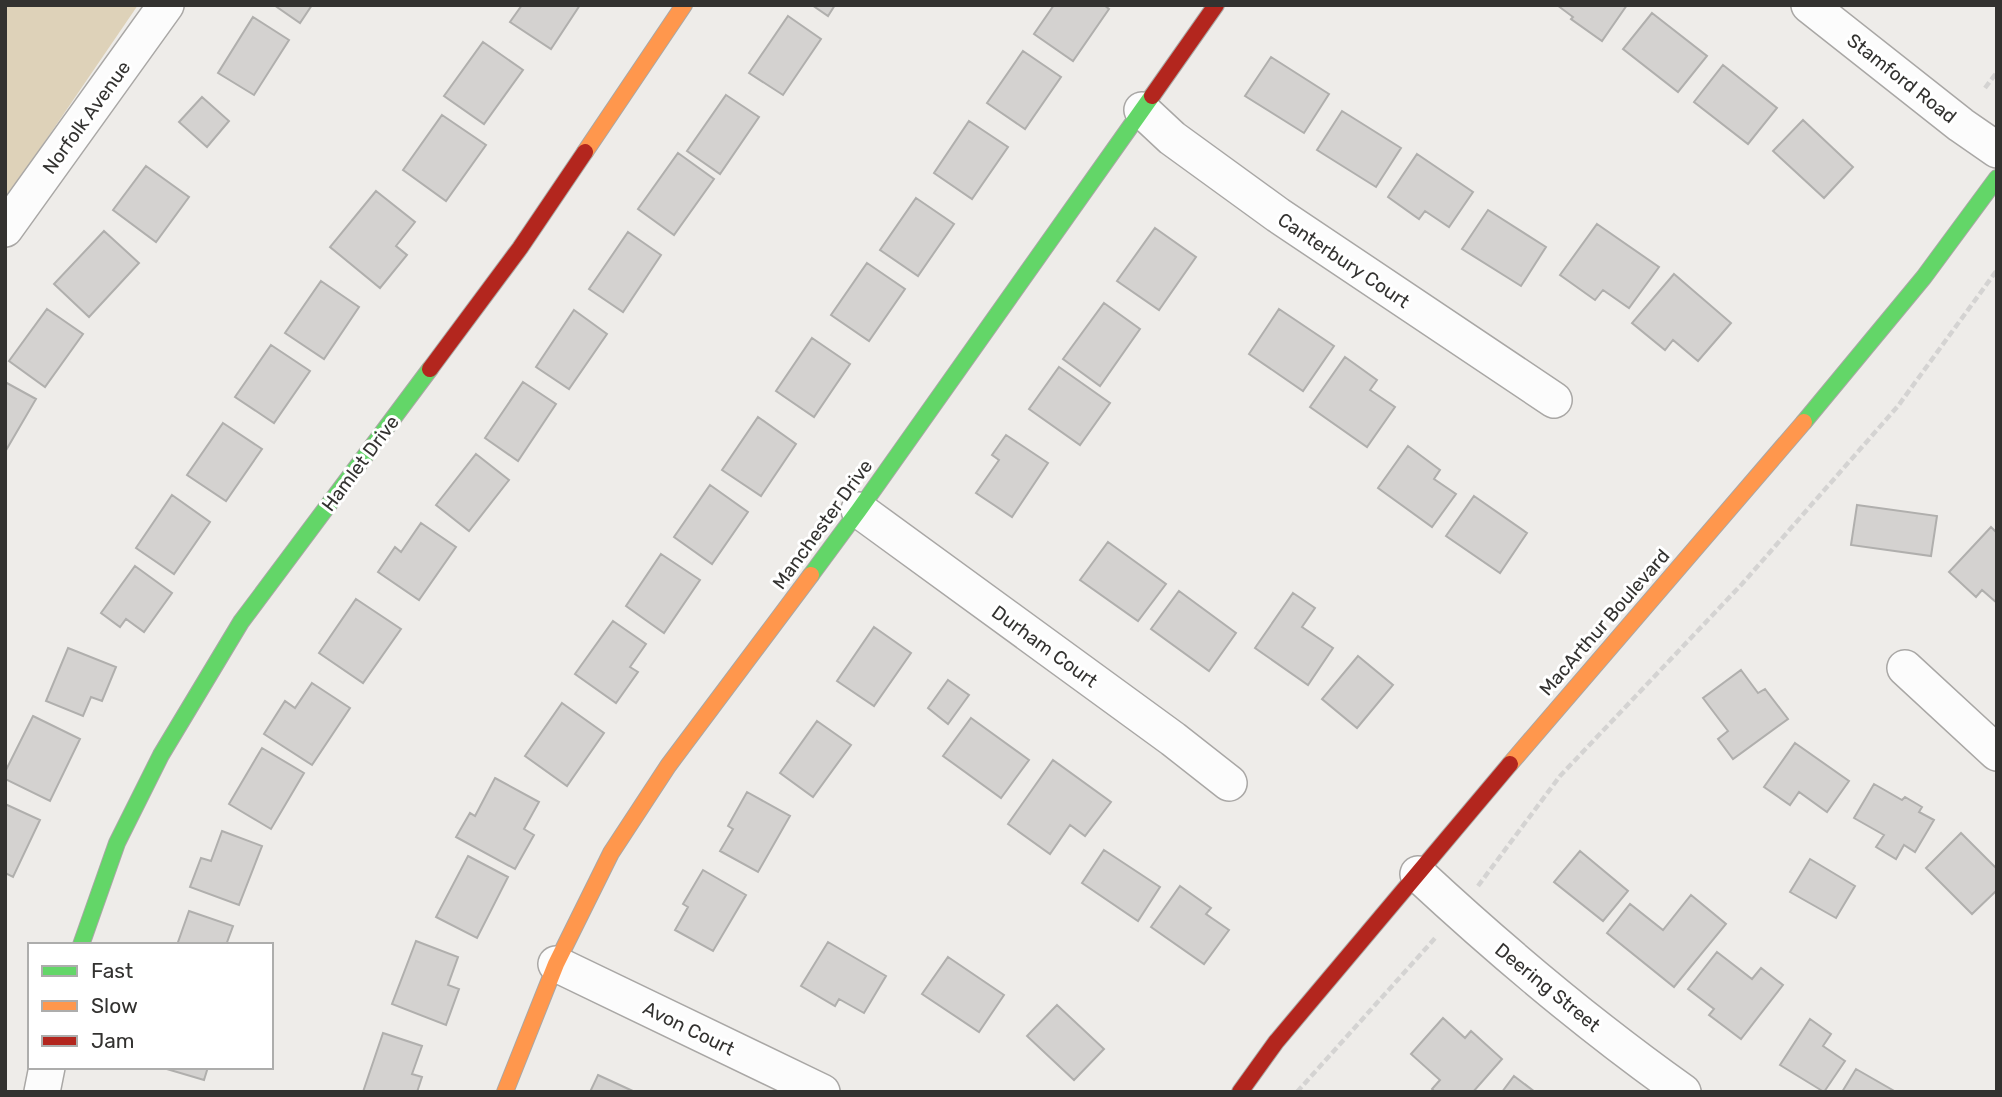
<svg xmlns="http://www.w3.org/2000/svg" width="2002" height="1097" font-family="Rubik,sans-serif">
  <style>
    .green { fill: #ded2b9 }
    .building { fill: #d4d2d0; stroke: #b0afad; stroke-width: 2 }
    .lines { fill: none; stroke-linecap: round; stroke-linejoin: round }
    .street-casing { stroke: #a9a7a5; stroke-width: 38 }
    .fast-casing { stroke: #a9a7a5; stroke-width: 18 }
    .slow-casing { stroke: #a9a7a5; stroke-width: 18 }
    .jam-casing { stroke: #a9a7a5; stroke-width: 18 }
    .path { stroke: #d4d3d2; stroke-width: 4.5; stroke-dasharray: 7 3.5; stroke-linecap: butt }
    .street { stroke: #fcfcfc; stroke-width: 35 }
    .fast { stroke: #63d668; stroke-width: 16 }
    .slow { stroke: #ff974d; stroke-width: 16 }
    .jam { stroke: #b3261e; stroke-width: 16 }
    .labels { text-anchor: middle; stroke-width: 6; stroke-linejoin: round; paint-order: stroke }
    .street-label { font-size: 19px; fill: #333230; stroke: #fff }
  </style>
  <rect width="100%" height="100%" fill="#eeece9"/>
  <path class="green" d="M5,5h133l-133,195z"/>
  <path class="building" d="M274,5h38l-12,18z
    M522,5h58l-29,44 -41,-27z
    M812,5h23l-7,11z
    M1054,5h50l5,4 -36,52 -39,-27z
    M1557,5h70l-25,36 -31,-22 2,-2z
    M1652,13l55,43 -29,36 -55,-43z
    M788,16l33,23 -38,56 -34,-22z
    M253,17l36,23 -35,55 -36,-22z
    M483,42l40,28 -39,54 -40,-28z
    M1023,51l38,26 -36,52 -38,-26z
    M1271,57l58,37 -25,39 -59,-37z
    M1723,65l54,43 -29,36 -54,-42z
    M726,95l33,22 -39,57 -33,-23z
    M202,97l27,24 -22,26 -28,-25z
    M1342,111l59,37 -25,39 -59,-37z
    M442,115l44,30 -40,56 -43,-31z
    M1803,120l50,47 -29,31 -51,-47z
    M969,121l39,26 -36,52 -38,-26z
    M678,153l36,26 -40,56 -36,-26z
    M1417,154l56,38 -24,35 -24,-16 -6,8 -31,-22z
    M146,166l43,31 -33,45 -43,-32z
    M376,191l39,31 -19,24 11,9 -27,33 -50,-41z
    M916,198l38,26 -36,52 -38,-26z
    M1488,210l58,37 -25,39 -59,-37z
    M1597,224l62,43 -30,41 -26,-18 -8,10 -35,-25z
    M1155,228l41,29 -37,53 -42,-29z
    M104,231l35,32 -50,54 -35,-33z
    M628,232l33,23 -38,57 -34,-23z
    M867,263l38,26 -36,52 -38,-26z
    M1674,274l57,49 -33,38 -25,-21 -8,10 -33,-27z
    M321,281l38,26 -35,52 -39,-26z
    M1104,303l36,26 -40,57 -37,-27z
    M47,309l36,25 -38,53 -36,-26z
    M1279,309l55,37 -31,45 -54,-37z
    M574,310l33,24 -38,55 -33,-22z
    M812,338l38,26 -36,53 -38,-26z
    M271,345l39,26 -36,52 -39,-26z
    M1345,357l32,23 -7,10 25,17 -28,40 -57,-40z
    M1059,367l51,36 -30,42 -51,-36z
    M5,382l31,17 -31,53z
    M523,382l33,22 -38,57 -33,-23z
    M758,417l38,27 -35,52 -39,-26z
    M223,423l39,26 -36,52 -39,-26z
    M1006,435l42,28 -36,54 -36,-24 23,-33 -7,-5z
    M1408,446l32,24 -6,9 22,15 -24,33 -54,-39z
    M476,454l33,26 -40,51 -33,-26z
    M710,485l38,27 -36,52 -38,-27z
    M172,495l38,27 -36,52 -38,-26z
    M1474,496l53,37 -27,40 -54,-37z
    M1857,505l80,11 -6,40 -80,-11z
    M421,523l35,24 -37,53 -41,-28 17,-25 6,5z
    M1991,527l6,6v70l-15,-13 -6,7 -27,-25z
    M1108,542l58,42 -28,37 -58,-41z
    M661,554l39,26 -36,53 -38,-27z
    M135,566l37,27 -28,39 -18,-13 -6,8 -19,-14z
    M1179,591l57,42 -27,38 -58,-42z
    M1293,593l22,15 -13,19 31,21 -25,37 -53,-37z
    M356,599l45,30 -38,54 -44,-30z
    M613,621l33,23 -16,23 8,5 -22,31 -41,-29z
    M874,627l37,26 -37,53 -37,-25z
    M68,648l48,19 -14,34 -11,-4 -8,19 -37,-15z
    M1358,656l35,29 -36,43 -35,-29z
    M1741,670l17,23 7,-4 23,30 -55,40 -15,-20 10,-8 -25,-33z
    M948,680l21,15 -21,29 -20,-16z
    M312,683l38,25 -38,57 -48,-31 21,-33 10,7z
    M562,703l42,30 -37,53 -42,-30z
    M33,716l47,23 -30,62 -45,-22v-7z
    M971,718l58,42 -28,38 -58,-42z
    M817,721l34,24 -38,52 -33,-24z
    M1795,743l54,38 -22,31 -28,-20 -9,13 -26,-18z
    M262,748l42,25 -33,56 -42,-25z
    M1053,760l58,42 -26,34 -15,-11 -20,29 -42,-30z
    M495,778l44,24 -15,27 10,6 -19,34 -59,-32 14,-24 5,3z
    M1874,784l28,16 3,-3 17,10 -3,5 15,8 -19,32 -11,-7 -8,14 -20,-12 8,-12 -30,-17z
    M747,792l43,24 -32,56 -38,-21 13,-22 -5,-3z
    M5,804l35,16 -27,57 -8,-4z
    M222,831l40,15 -23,59 -49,-18 11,-29 10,3z
    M1961,833l36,36v21l-25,24 -46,-46z
    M1104,850l56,37 -22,34 -56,-38z
    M1580,851l48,40 -25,30 -49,-39z
    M468,856l40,21 -31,61 -41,-21z
    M1810,859l45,27 -19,32 -46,-26z
    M703,870l43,25 -33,56 -38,-21 13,-23 -5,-3z
    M1180,886l31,22 -5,6 23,16 -25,34 -53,-37z
    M1691,895l35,29 -52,63 -67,-54 23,-29 33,26z
    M189,911l44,15 -7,19h-49z
    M416,941l42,16 -10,28 11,4 -13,36 -54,-21z
    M828,942l58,34 -22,37 -25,-14 -4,7 -34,-20z
    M1717,952l35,27 9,-11 22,17 -42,54 -32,-24 5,-6 -26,-20z
    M948,957l56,38 -25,37 -57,-38z
    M1057,1005l47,44 -30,31 -47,-44z
    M1443,1018l22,20 6,-7 31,28 -29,33h-38l-3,-3 8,-9 -29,-26z
    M1810,1019l21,15 -8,12 22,15 -21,31 -44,-27z
    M383,1033l39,13 -10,28 10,3 -5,15h-54z
    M160,1067h48l-4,13z
    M1856,1069l40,23h-54z
    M598,1075l37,17h-45z
    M1514,1076l21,16h-33z"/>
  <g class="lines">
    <defs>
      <path id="street" d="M1809,5l152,120 36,25
        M1142,110l30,28 106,77 276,185
        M5,229l161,-224
        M859,510l314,229 56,44
        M1905,668l92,85
        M1418,874c84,78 172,152 265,218
        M556,964l266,128
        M42,1092l5,-25"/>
      <path id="fast" d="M1804,422l120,-145 73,-99
        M811,575l48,-65 293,-414
        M81,945l36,-102 44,-88 80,-133 189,-253"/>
      <path id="slow" d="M585,152l99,-147
        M1510,764l294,-342
        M505,1092l51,-128 55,-111 57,-87 143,-191"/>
      <path id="jam" d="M1152,96l64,-91
        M430,369l90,-121 65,-96
        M1240,1092l36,-50 234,-278"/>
    </defs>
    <use href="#street" class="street-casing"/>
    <use href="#fast" class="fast-casing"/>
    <use href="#slow" class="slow-casing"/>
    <use href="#jam" class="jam-casing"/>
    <path class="path" d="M1985,88l12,-16
      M1478,886l82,-110 182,-192 156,-178 99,-136
      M1297,1092l140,-156"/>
    <use href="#street" class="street"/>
    <use href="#fast" class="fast"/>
    <use href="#slow" class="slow"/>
    <use href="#jam" class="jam"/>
  </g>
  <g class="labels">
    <g class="street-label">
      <text transform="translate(1902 78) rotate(38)" y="7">Stamford Road</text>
      <text transform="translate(86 117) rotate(-54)" y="7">Norfolk Avenue</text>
      <text transform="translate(1344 260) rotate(34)" y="7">Canterbury Court</text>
      <text transform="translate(360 463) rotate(-53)" y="7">Hamlet Drive</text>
      <text transform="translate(822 524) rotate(-54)" y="7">Manchester Drive</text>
      <text transform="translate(1604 622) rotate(-49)" y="7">MacArthur Boulevard</text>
      <text transform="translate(1045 646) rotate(36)" y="7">Durham Court</text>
      <text transform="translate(1548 987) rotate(39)" y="7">Deering Street</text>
      <text transform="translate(689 1028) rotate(26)" y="7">Avon Court</text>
    </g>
  </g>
  <rect width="2002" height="1097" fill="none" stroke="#333230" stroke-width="14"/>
  <rect x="28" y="943" width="245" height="126" fill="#ffffff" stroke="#adadac" stroke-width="2"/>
  <rect x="42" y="966" width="35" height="10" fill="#63d668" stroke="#adadac" stroke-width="2"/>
  <text x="91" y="978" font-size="21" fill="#333230">Fast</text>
  <rect x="42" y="1001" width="35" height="10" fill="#ff974d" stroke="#adadac" stroke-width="2"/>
  <text x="91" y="1013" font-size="21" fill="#333230">Slow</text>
  <rect x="42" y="1036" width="35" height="10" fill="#b3261e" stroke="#adadac" stroke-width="2"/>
  <text x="91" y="1048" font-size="21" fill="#333230">Jam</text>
</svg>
